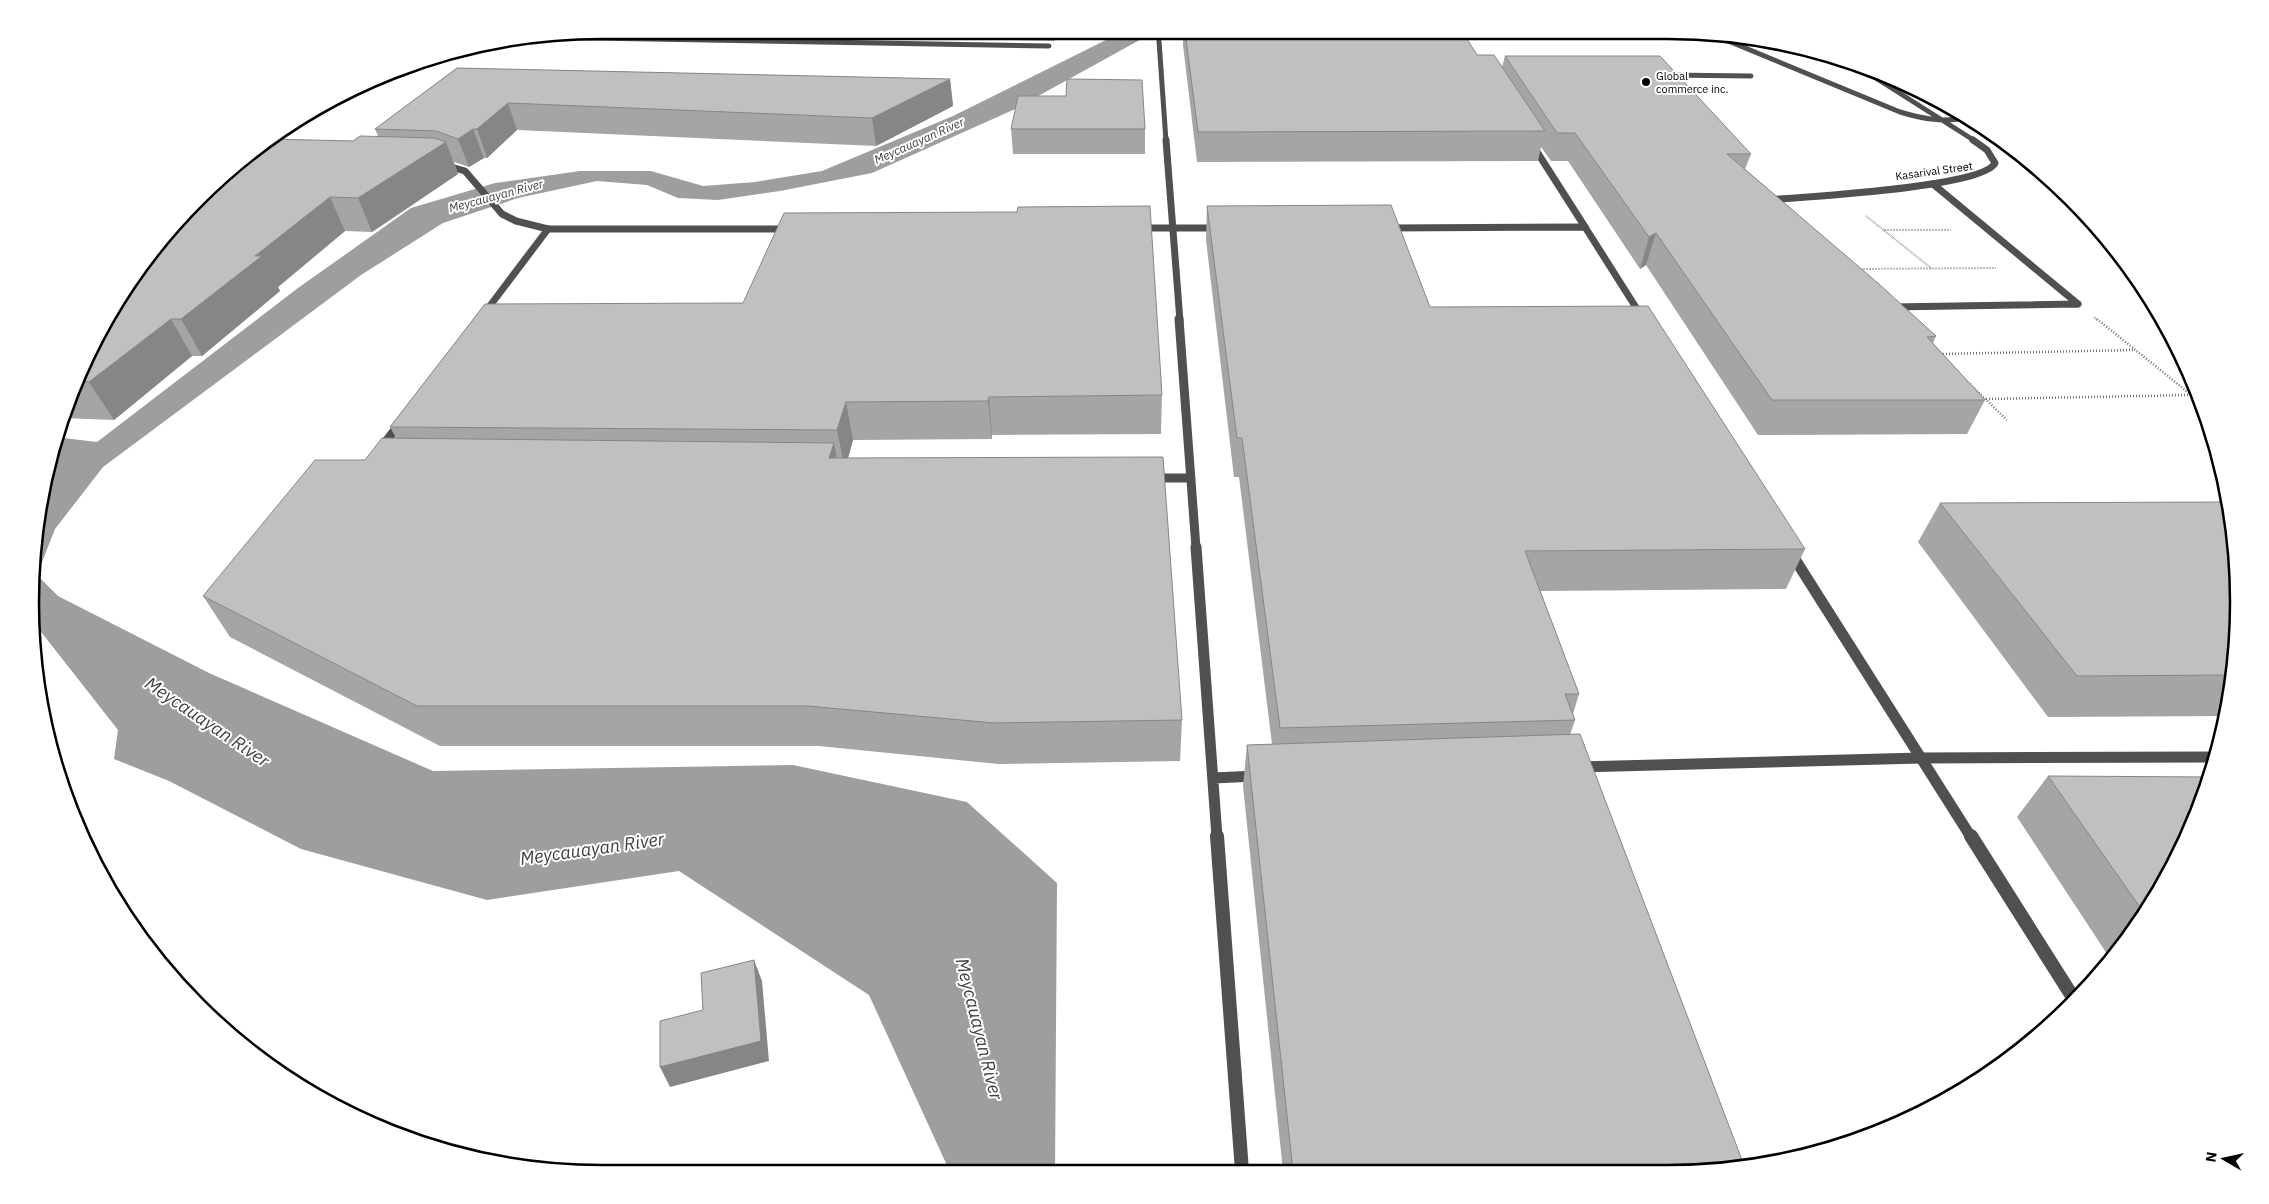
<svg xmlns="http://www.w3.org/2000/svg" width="2269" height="1204" font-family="'IBM Plex Sans',sans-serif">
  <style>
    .water { fill: #9e9e9e }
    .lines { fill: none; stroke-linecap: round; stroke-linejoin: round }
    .path-far1 { stroke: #727272; stroke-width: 2; stroke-dasharray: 0.5 1; stroke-linecap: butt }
    .path { stroke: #727272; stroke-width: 2.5; stroke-dasharray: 1 2; stroke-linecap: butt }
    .service-far4 { stroke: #505050; stroke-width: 5 }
    .service-far3 { stroke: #505050; stroke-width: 7 }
    .service-far2 { stroke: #505050; stroke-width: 9 }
    .service-far1 { stroke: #505050; stroke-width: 11 }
    .service { stroke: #505050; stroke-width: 14 }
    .minor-far3 { stroke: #505050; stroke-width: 5 }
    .minor-far2 { stroke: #505050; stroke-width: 7 }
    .minor-far1 { stroke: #505050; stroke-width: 11 }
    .minor { stroke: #505050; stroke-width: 14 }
    .wall { fill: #a5a5a5 }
    .shaded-wall { fill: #868686 }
    .building { fill: #c0c0c0; stroke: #868686 }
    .poi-dot { fill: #000; stroke: #fff; stroke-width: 2 }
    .labels { text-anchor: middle; stroke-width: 4; stroke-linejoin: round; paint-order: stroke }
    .far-poi-label { font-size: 11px; fill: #000; stroke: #fff; text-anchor: start }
    .far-street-label { font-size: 11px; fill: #000; stroke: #fff }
    .far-water-label { font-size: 12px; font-style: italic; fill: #3f3f3f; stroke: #fff }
    .near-water-label { font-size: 18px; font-style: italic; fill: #3f3f3f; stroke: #fff }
    .rim { fill: none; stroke: #000; stroke-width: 2.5 }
  </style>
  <rect width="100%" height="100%" fill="#fff"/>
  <path class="water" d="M1124,31h32l-143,79 -141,63 -92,18 -62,9 -40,-2 -31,-13 -50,-4 -79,17 -75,25 -82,52 -258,192 -48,62 -18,46 21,21 151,77 224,98 360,-6 174,37 90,81 -2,288 -105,1 -81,-177 -190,-124 -192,29 -186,-51 -132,-68 -55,-22 4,-29 -87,-111v-55l18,-110 6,-17 42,5 201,-154 113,-80 84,-25 85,-12h71l52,15 52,-4 67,-11 131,-55z"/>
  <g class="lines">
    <path class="path-far1" d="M1866,216l65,52
      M1884,230h67
      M1860,269l136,-1
      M2094,317l4,4"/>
    <path class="path" d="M2097,319l103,83
      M1940,354l195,-4
      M1970,384l37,36
      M1986,399l205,-4"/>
    <path class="service-far4" d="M535,37l514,9
      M1159,41l7,100
      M1666,75l85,1"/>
    <path class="service-far3" d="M1166,140l14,181
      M1532,144l53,83
      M1933,184l145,120
      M1891,307l187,-3
      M483,315l65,-86"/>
    <path class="service-far2" d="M1179,319l17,229
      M381,448l20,-26
      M1152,478h39"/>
    <path class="service-far1" d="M1196,547l21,290
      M1579,767l342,-9 294,-1
      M1213,778l44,-2"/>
    <path class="service" d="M1217,836l25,335"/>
    <path class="minor-far3" d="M1704,31l196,81c23,7 44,11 68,5
      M1860,68l115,73"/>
    <path class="minor-far2" d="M444,165l21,6 37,43 14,7 32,8h240
      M1766,200c34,-3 217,-12 229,-37l-8,-13 -14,-10
      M1138,228h80
      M1388,228l197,-1 57,90"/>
    <path class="minor-far1" d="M1791,553l180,284"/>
    <path class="minor" d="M1971,836l103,163"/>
  </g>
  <path class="wall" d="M787,30h271l-4,11 -266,-6z
    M1183,31h279l15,24 25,12 3,-11 246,98 -6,15 191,167 -3,7 52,57 -18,34 -209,1 -112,-170 -6,4 -72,-108h-17l-10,-14 -3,14 -341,1 -14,-117z
    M457,68l493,11 3,27 -77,40 -359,-16 -30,28h-3l-15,9 -15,-5 4,12 -86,58 -27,-1 -67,56 2,4 -78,65h-10l-78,64 -52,-2 12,-35 52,-99 252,-148 -3,-7z
    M1011,129h134v25h-132z
    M1207,206l223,101 375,242 -19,40 -246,2 39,103 -6,20 2,6 -5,15 171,434 -458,2 -40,-385 4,-41 25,-1 -33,-267h-5l-28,-237z
    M485,304l677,91 -1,39 -169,1v4l-139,1 -5,18 334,262 -2,41 -182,3 -179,-18h-379l-210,-109 -27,-41 162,-136 31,-22 -6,-11z
    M1940,503l298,61 -4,112 -9,40 -177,1 -130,-175z
    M2048,776l114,112 -51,72 -94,-143z"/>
  <path class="shaded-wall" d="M1053,30h5l-4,11z
    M950,79l3,27 -77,40 -4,-28z
    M508,103l9,27 -30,28 -10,-29z
    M473,129l11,29 -15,9 -11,-28z
    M446,142l12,32 -86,58 -14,-34z
    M330,197l15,34 -67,56 2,4 -78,65 -21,-37 74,-63z
    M1656,233l-10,32 -6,4 9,-32z
    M171,319l21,37 -78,64 -25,-38z
    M989,397l3,38v4l-4,-38z
    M846,402l7,38 -8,29 -8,-39z
    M834,443l7,39 -12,-24z
    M754,960l8,21 7,80 -99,26 -10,-20z"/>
  <path class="building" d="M1185,31h277l15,24h17l51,76 -347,1z
    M1505,56h155l91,98h-24l152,130 57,52 -9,1 58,63h-213l-116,-167 -7,4 -74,-104h-18z
    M457,68l493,11 -78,39 -364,-15 -31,26h-4l-15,10 -22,-8 -61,-2z
    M1067,79l75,1 3,49h-134l7,-33h48z
    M360,136l74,2 12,4 -88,56 -28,-1 -75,59h7l-81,63h-10l-82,63 -14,-1 51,-97 46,-59 82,-77 14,-9 85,2z
    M1391,205l39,102 218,-1 157,243 -280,2 54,143h-14l10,26 -295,8 -38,-290h-5l-30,-232z
    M1150,206l12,189 -173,2 -1,4 -142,1 -9,28 -447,-3 95,-123 258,-1 41,-90 233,-1 1,-5z
    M382,438l452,5 -5,15 334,-1 19,263 -188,3 -186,-17h-391l-214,-110 112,-136h50z
    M2227,502l11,62 -4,111 -157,1 -137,-173z
    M1580,734l165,434 -4,1 -448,2 -46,-426z
    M2048,776l163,1 -2,9 -47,102 -18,25z
    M754,960l7,81 -101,26v-46l43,-11 -2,-37z"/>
  <circle class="poi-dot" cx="1646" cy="82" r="5"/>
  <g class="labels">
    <g class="far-poi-label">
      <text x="1656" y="80">Global<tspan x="1656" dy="13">commerce inc.</tspan></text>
    </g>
    <g class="far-street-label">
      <text transform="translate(1934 171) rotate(-8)" y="4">Kasarival Street</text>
    </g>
    <g class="far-water-label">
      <text transform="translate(919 141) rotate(-24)" y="4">Meycauayan River</text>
      <text transform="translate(496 196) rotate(-15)" y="4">Meycauayan River</text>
    </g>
    <g class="near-water-label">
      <text transform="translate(207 722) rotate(34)" y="6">Meycauayan River</text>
      <text transform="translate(592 849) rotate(-8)" y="6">Meycauayan River</text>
      <text transform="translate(979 1029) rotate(76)" y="6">Meycauayan River</text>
    </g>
  </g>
  <path d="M0 0H2269V1204H0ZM602 39H1667A563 563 0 0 1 2230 602V602A563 563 0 0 1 1667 1165H602A563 563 0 0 1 39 602V602A563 563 0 0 1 602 39Z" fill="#fff" fill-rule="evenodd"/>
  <path class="rim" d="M602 39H1667A563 563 0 0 1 2230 602V602A563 563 0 0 1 1667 1165H602A563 563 0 0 1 39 602V602A563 563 0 0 1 602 39Z"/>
  <g transform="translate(2224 1159) rotate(279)" stroke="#ffffff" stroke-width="4" paint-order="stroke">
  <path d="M0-4L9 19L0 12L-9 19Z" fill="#000000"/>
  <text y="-8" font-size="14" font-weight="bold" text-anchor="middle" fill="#000000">N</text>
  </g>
</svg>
